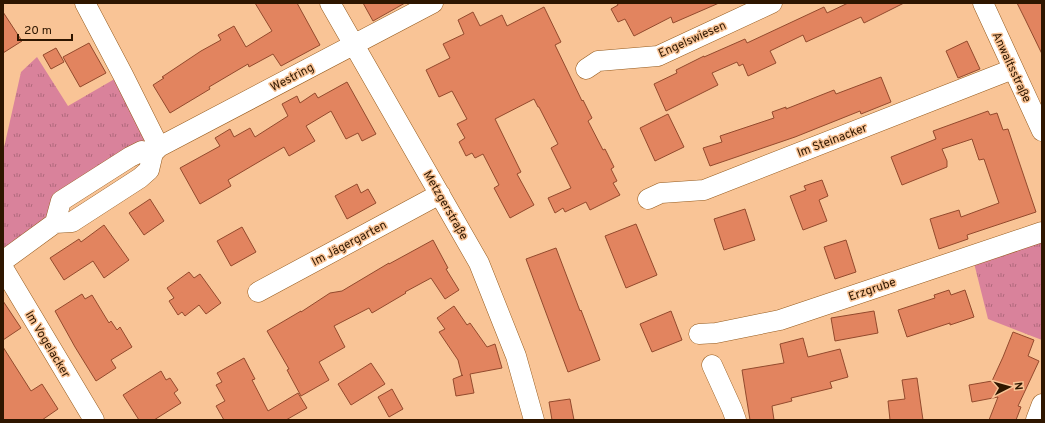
<svg xmlns="http://www.w3.org/2000/svg" width="1045" height="423" font-family="Overpass,sans-serif">
  <style>
    .grass { fill: url(#grass-tufts) }
    .building { fill: #e2845f; stroke: #934a2d }
    .lines { fill: none; stroke-linecap: round; stroke-linejoin: round }
    .minor-casing { stroke: #955a1c; stroke-width: 21 }
    .minor { stroke: #fff; stroke-width: 20 }
    .labels { text-anchor: middle; stroke-width: 3; stroke-linejoin: round; paint-order: stroke }
    .street-label { font-size: 12px; fill: #2e1600; stroke: #f9c496 }
  </style>
  <defs>
    <pattern id="grass-tufts" width="24" height="20" patternUnits="userSpaceOnUse"><rect width="24" height="20" fill="#d9829b"/><path d="M3 7l-1-3M5 7V3M7 7l1-3M15 17l-1-3M17 17v-4M19 17l1-3" fill="none" stroke="#b0697c"/></pattern>
  </defs>
  <rect width="100%" height="100%" fill="#f9c496"/>
  <path class="grass" d="M37,57l31,49 50,-29 31,60 -97,63 -3,15 -46,35v-98l18,-80z
    M1042,232v108l-54,-21 -16,-64z"/>
  <path class="building" d="M255,3h42l23,42 -39,21 -8,-12 -24,13 -1,-3 -39,23 1,2 -40,24 -17,-28 11,-7 -2,-1 39,-26 20,-11 -3,-5 16,-9 12,21 26,-16z
    M363,3h42l-32,18z
    M617,3h102l-46,20 -2,-6 -37,19 -9,-17 -7,3 -7,-13 7,-4z
    M848,3h56l-40,20 -3,-6 -55,25 -3,-7 -33,16 6,12 -28,13 -5,-12 -4,2 -2,-4 -25,11 6,12 -52,26 -12,-27 23,-11 -1,-3 28,-14v1l41,-18 2,4 77,-36 3,6z
    M1017,3h25v51l-17,-35z
    M544,7l17,35 -6,3 27,56 1,-1 9,18 -4,3 15,29 2,-1 9,18 -3,2 6,12 -4,2 7,12 -30,15 -4,-8 -21,10 -2,-4 -8,5 -7,-15 23,-10 -20,-40 7,-4 -19,-37h-1l-4,-8 -39,20 26,53 -4,2 17,31 -24,13 -16,-30 5,-3 -16,-31 -8,4 -3,-5 -6,3 -7,-14 6,-4 -8,-14 10,-5 -15,-28 -13,6 -13,-27 24,-12 -7,-14 21,-10 -6,-14 15,-8 7,14 22,-11 5,11z
    M3,12l19,29 -19,12z
    M967,41l13,28 -22,9 -12,-27z
    M89,43l17,30 -26,14 -17,-30z
    M56,48l8,14 -13,7 -8,-14z
    M881,77l10,25 -30,12 -1,-3 -65,26 -85,29 -7,-18 19,-6 -2,-6 54,-18 -2,-6 14,-5v2l48,-19 2,4z
    M347,82l29,52 -14,7 -4,-8 -12,6 -15,-28 -25,15 9,15 -26,15 -5,-9 -56,33 3,6 -31,18 -20,-36 40,-22 -5,-8 15,-9 4,8 16,-9 5,9 33,-21 -6,-12 15,-8 3,7 15,-10 3,5z
    M988,111l2,4 7,-2 6,17 5,-1 28,83 -69,23 1,4 -29,10 -9,-30 29,-9 2,7 38,-14 -15,-44 -5,1 -7,-21 -30,10 5,12v6l-45,18 -11,-28 45,-18 -3,-8z
    M668,114l16,33 -29,14 -15,-33z
    M822,180l6,16 -9,4 8,21 -24,9 -13,-34 16,-6 -2,-4z
    M357,184l4,9 7,-4 8,14 -29,16 -12,-23z
    M150,199l14,22 -20,14 -15,-22z
    M745,209l10,31 -31,10 -10,-31z
    M636,224l21,51 -31,13 -21,-52z
    M104,225l25,35 -25,18 -11,-17 -29,19 -14,-22 29,-19 2,3z
    M242,227l14,25 -25,14 -14,-25z
    M433,240l15,28 -2,1 13,21 -14,9 -14,-21 -26,14 1,1 -34,20 -3,-5 -35,18 11,21 -26,15 10,18 -28,16 -14,-26 2,-1 -22,-38 34,-20v1l29,-19 12,-2 47,-28v1z
    M846,240l10,32 -21,7 -11,-32z
    M556,248l24,63 1,-1 19,50 -32,12 -42,-113z
    M189,272l5,6 6,-4 21,29 -15,11 -7,-9 -14,11 -3,-4 -4,3 -9,-14 5,-3 -7,-10z
    M949,290l2,5 14,-5 9,27 -24,8v-2l-43,14 -9,-27 37,-12 -1,-3z
    M82,294l3,5 7,-4 17,28 2,-2 6,9 3,-3 12,20 -21,13 5,8 -20,13 -21,-34 -20,-36z
    M3,301l18,27 -18,12z
    M454,306l13,19 3,-2 17,24 8,-3 7,24 -32,6 4,19 -18,3 -3,-17 10,-4 -1,1 -4,-16 -19,-28 6,-3 -8,-11z
    M671,311l11,29 -30,12 -12,-28z
    M874,311l4,22 -43,8 -4,-23z
    M1013,332l21,8 -6,16 11,5 -21,45 3,1 -5,13h-27l9,-23 -26,5 -3,-17 23,-4 11,-24z
    M803,338l5,19 32,-8 8,28 -18,5 2,6 -41,10 1,3 -20,5 2,14h-24l-8,-50 42,-7 -4,-19z
    M3,347l28,44 11,-7 16,25 -16,11h-39z
    M244,358l11,21 -3,1 16,31 30,-18 9,15 -21,12h-62l-8,-14 9,-5 -9,-16 6,-3 -5,-9z
    M371,363l14,21 -34,21 -13,-21z
    M161,371l5,9 4,-2 8,12 -4,3 7,10 -27,17h-15l-16,-25z
    M917,378l6,42h-33l-2,-19 17,-2 -3,-19z
    M392,389l11,20 -14,8 -11,-20z
    M570,399l4,21h-22l-3,-18z"/>
  <g class="lines">
    <defs>
      <path id="minor" d="M85,3l38,72 36,72
        M330,3l149,260 37,93 18,64
        M983,3l59,128
        M586,69l12,-8 60,-5 114,-53
        M648,199l13,-6 43,-3 309,-121
        M55,223l6,-22 69,-44 12,-6 11,2
        M3,261l52,-38 17,-1 68,-44 9,-8 4,-17 6,-6 274,-144
        M3,268l91,152
        M258,292l182,-98
        M699,334l17,-1 64,-13 262,-88
        M712,365l20,44 4,11
        M1036,420l6,-16"/>
    </defs>
    <use href="#minor" class="minor-casing"/>
    <use href="#minor" class="minor"/>
  </g>
  <g class="labels">
    <g class="street-label">
      <text transform="translate(692 39) rotate(-24)" y="4">Engelswiesen</text>
      <text transform="translate(1012 67) rotate(65)" y="4">Anwaltsstraße</text>
      <text transform="translate(292 77) rotate(-28)" y="4">Westring</text>
      <text transform="translate(832 140) rotate(-21)" y="4">Im Steinacker</text>
      <text transform="translate(446 205) rotate(60)" y="4">Metzgerstraße</text>
      <text transform="translate(349 243) rotate(-28)" y="4">Im Jägergarten</text>
      <text transform="translate(872 289) rotate(-19)" y="4">Erzgrube</text>
      <text transform="translate(48 344) rotate(59)" y="4">Im Vogelacker</text>
    </g>
  </g>
  <rect width="1045" height="423" fill="none" stroke="#2e1600" stroke-width="8"/>
  <g transform="translate(1009 387) rotate(84)" stroke="#f9c496" stroke-width="3" paint-order="stroke">
  <path d="M0-3L7 15L0 10L-7 15Z" fill="#2e1600"/>
  <text y="-6" font-size="11" font-weight="bold" text-anchor="middle" fill="#2e1600">N</text>
  </g>
  <path d="M18 34v6h54v-6" fill="none" stroke="#2e1600" stroke-width="2"/>
  <text x="24" y="34" font-size="12" fill="#2e1600" stroke="#f9c496" stroke-width="3" paint-order="stroke">20 m</text>
</svg>
